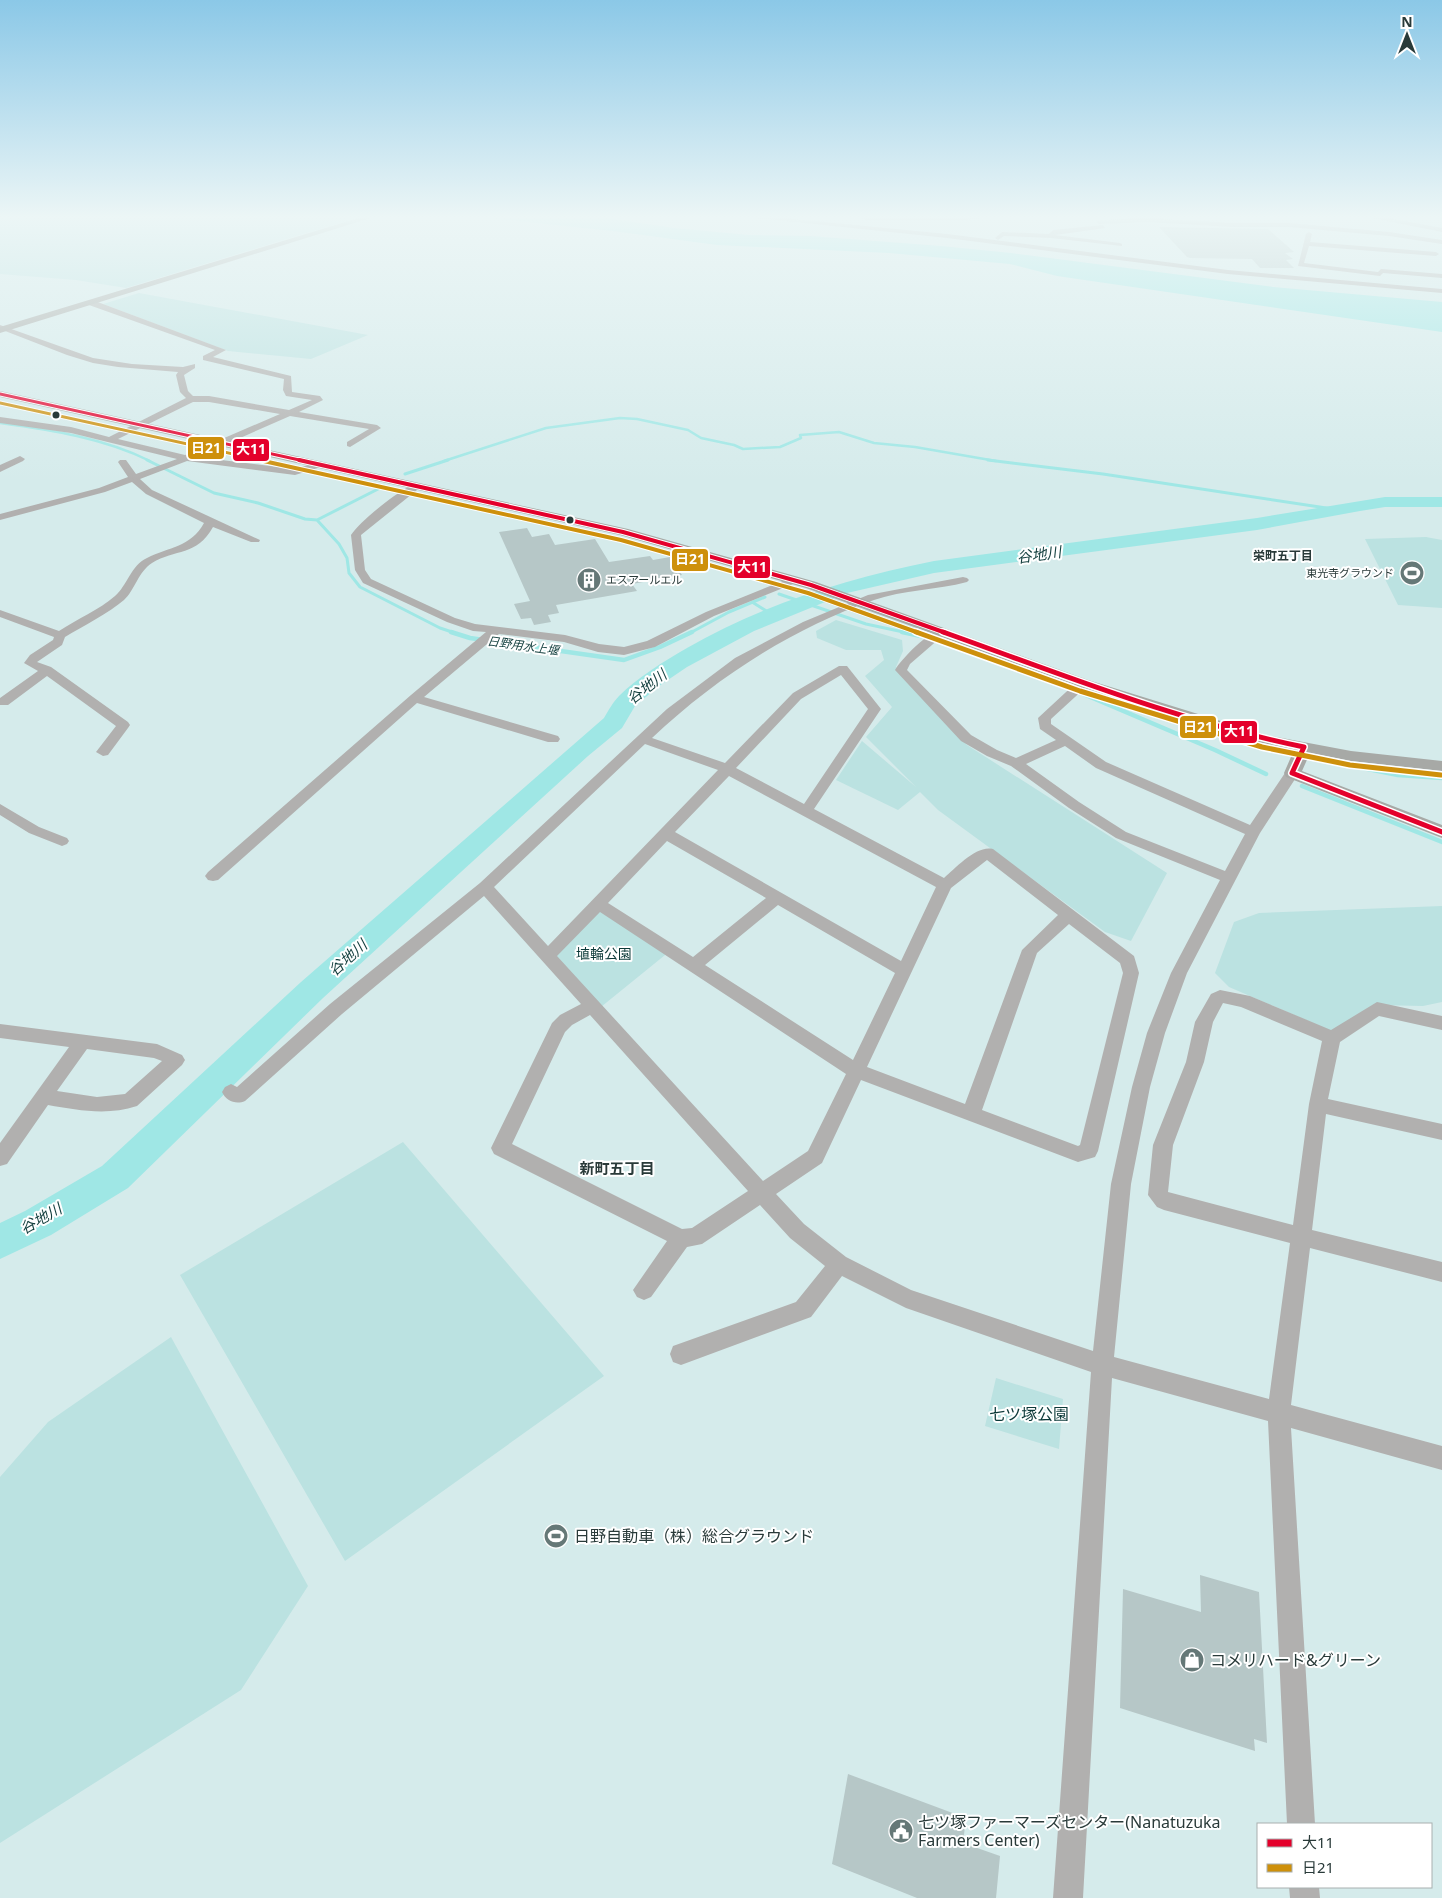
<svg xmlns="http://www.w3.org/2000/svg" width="1442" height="1898" font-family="'Noto Sans','Noto Sans JP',sans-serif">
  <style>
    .green { fill: #bbe2e1 }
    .water { fill: #9fe7e5 }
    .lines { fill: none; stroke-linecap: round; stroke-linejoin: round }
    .stream-far2 { stroke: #9fe7e5; stroke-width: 2.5 }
    .stream-far1 { stroke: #9fe7e5; stroke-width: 3 }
    .stream { stroke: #9fe7e5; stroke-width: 4.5 }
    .river { fill: #9fe7e5; fill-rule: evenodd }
    .building { fill: #b6c7c7 }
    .minor { fill: #b1b0af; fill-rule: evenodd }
    .major { fill: #a7a9a6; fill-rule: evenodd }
    .bus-1-far2-casing { stroke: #fff; stroke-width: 5 }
    .bus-1-far1-casing { stroke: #fff; stroke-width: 6 }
    .bus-1-casing { stroke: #fff; stroke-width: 8 }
    .bus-2-far2-casing { stroke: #fff; stroke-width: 5 }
    .bus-2-far1-casing { stroke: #fff; stroke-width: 6 }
    .bus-2-casing { stroke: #fff; stroke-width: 8 }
    .bus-1-far2 { stroke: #e4002b; stroke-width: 3 }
    .bus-1-far1 { stroke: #e4002b; stroke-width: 4 }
    .bus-1 { stroke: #e4002b; stroke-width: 5 }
    .bus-2-far2 { stroke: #ce900b; stroke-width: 3 }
    .bus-2-far1 { stroke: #ce900b; stroke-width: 4 }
    .bus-2 { stroke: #ce900b; stroke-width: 5 }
    .bus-dot { fill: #293a39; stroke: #fff; stroke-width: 2 }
    .labels { text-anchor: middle; stroke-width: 4; stroke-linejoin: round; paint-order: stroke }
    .far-poi-label { font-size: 11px; fill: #293a39; stroke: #fff; text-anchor: end }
    .far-neighbourhood-label { font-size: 12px; font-weight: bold; fill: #293a39; stroke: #fff }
    .far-water-label { font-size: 12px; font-style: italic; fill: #133f3e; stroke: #fff }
    .park-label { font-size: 14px; fill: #0b3938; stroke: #fff }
    .water-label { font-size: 15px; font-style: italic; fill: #133f3e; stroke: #fff }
    .neighbourhood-label { font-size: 15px; font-weight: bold; fill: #293a39; stroke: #fff }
    .near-park-label { font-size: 16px; fill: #0b3938; stroke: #fff }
    .near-poi-label { font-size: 16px; fill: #293a39; stroke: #fff; text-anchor: start }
    .line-badge { stroke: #fff; stroke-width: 2 }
    .badge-label { font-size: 14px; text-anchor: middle; font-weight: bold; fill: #fff }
  </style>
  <rect width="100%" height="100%" fill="#d5ebeb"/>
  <path class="green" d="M109,216h241l-4,5 -220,67 -50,-8 -76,-6v-55z
    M139,293l229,42 -57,24 -83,-8 -125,-47z
    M1426,537l16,3v68l-44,-3 -33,-66z
    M836,620l66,20 1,11 -7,16 71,78 200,128 -36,68 -26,-9 -167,-122 -18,-18 -22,18 -62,-30 26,-39 54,46 -50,-50 26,-30 -27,-31 19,-16 -3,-10h-35l-29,-12 -1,-7z
    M599,904l71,47 -74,60 -48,-55z
    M1442,906v96l-19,4 -47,-1 -42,27 -105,-45 -14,-14 19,-51 25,-9z
    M403,1142l201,234 -259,185 -165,-286z
    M171,1337l137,249 -67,104 -241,153v-366l48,-55z
    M996,1378l67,21 -4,50 -74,-23z"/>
  <path class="water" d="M470,216h122l82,12 75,7 61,1 131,10 70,7 262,34 169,15v30l-385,-56 -47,-12 -121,-11 -172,-8 -104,-14z"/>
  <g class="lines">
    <path class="stream-far2" d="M0,423c51,7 104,15 150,38
      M444,461l102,-33 74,-10 17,1 51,11 13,8 33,7 9,4 37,-2 21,-9 -1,-3 39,-3 35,11 41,4 81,14"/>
    <path class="stream-far1" d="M147,460l67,33 44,10 47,16 12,1 67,-34
      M988,460l115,14 230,35
      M405,474l43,-14
      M317,520l22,24 8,14 2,15 11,14 80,41 15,5
      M779,594l87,30 42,9
      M752,602l21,13
      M690,633l39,-21 36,-15"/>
    <path class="stream" d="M451,632l19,6 154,22 36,-13 32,-15
      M902,632l28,6
      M937,641l135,48
      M1081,693l134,57 51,24
      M1333,762l65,13 44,3
      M1302,786l140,56"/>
    <path class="river" d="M1385,497h57v10h-57l-25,4 -103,19 -323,43 -87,20 -93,38 -67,36 -28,19 -24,20 -13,22 -34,28 -265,242 -195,190 -77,47 -51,24v-36l25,-12 77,-45 199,-184 303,-264c4,-7 9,-16 15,-22 19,-19 44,-34 68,-48 79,-45 159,-69 247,-87l323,-43z"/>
  </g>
  <path class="building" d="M1159,227l109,2 26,23 -9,1 8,6 -7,1 8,8h-34l-8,-9 -62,-1 -3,-1z
    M527,528l5,9 17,-3 6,11 40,-6 14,23 41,-6 3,4 17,-3 12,18 -50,9 5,7 -81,14 3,8 -11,2 3,7 -17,3 -3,-7 -10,1 -7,-15 16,-3 -31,-69z
    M1200,1575l59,17 8,151 -13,-4 1,12 -135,-43 3,-119 78,23z
    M848,1774l118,44 -3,25 37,13 -4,42h-79l-85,-34z"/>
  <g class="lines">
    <path class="minor" d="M738,216h25l184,18 281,36 214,19v4l-214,-19 -281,-36z
      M864,216h129l-26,4h-102l-3,-2z
      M1362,216h15l65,12v4z
      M1147,218l86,5h56l100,9 53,8v4l-53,-8 -100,-9h-56l-86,-5 -48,2 -3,-2 3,-2z
      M1103,225l2,3 -50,7 65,8 2,1v2l-71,-8 -47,-2 -6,4 -3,-2 7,-6 47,2 4,-4z
      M1309,232l3,2 -2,8 126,10 3,2 -3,2 -127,-10 -5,17 74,9 3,-3 61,5v4l-59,-5 -3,3 -82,-10 8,-32z
      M89,301h6l131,49 -13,7 78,19 1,16 28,4 3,4 -24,12 78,13 4,3 -31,19 -3,-1v-4l22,-13 -79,-13 -93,41 98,12 23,-7 5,3 -2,2 -26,8 -108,-14 -47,18 12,11 108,50 -1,2h-8l-38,-15c-16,29 -38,22 -61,36 -14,9 -17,27 -28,37 -15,13 -41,26 -59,37l-3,8 -25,17 14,5 77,55 2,3 -2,3 -20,27 -5,1 -7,-4 20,-26 -69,-50 -39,29h-8v-7l38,-27 -14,-8 6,-8 23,-15 1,-3 -54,-20v-7l59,21c18,-12 40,-21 56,-35 12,-10 16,-31 32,-38 22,-11 44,-11 57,-35l-58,-29 -14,-12 -27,10 -105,28v-6l99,-26 29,-11 -10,-15 2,-2h6l10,14 41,-15 -106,-26 -71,-10v-6l71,10 38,10 77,-39 -6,-6 -4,-17 2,-3 -60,-5 -25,-4 -26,-8 -67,-26v-4l93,33 39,6 51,3 12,-3v4l-11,7 4,16 5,5h16l80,14 23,-10 -26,-4 -3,-6 1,-11 -81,-19v-4l12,-6 -126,-45zM193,402h16l71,12 -95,41 -67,-16z
      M20,456l5,3 -2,2 -23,11v-7z
      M417,483l5,3 -61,49 4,35 6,9 84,39 20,6 90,11 34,9 25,3 23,-6 59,-29 84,-34h8l2,2 -2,2 -84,34 -59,31 -31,8 -26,-3 -34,-10 -65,-8 -75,63 134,39 2,3 -2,3h-10l-131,-39 -199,177 -5,1 -5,-1 -3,-4 3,-4 203,-177 75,-63 -13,-1 -26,-9 -84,-39 -8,-13 -4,-35c9,-14 50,-47 66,-52z
      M963,577l4,1 2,2 -2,2c-30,8 -64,8 -93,18 -83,29 -158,78 -222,138l73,25 68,-70 46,-27h8l34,43 -67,100 130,69c12,-10 32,-33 49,-29l141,107 5,17 -41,178 -3,6 -17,5 -217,-82 -39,83 -46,31 28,30 42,33 65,33 182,61 18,-167 21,-97 15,-54 24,-60 49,-93 -104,-42 -47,-30 -58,-42 -24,-10 -26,-15 -66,-71c6,-11 38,-44 50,-40l2,2 -37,32 -3,6 64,65 26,15 19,8 40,-18 -16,-11 -2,-11 41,-38h8l2,3 -2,3 -36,33v5l55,38 144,63 37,-55h10l2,3 -39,60 -73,140 -22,60 -15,54 -19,97 -17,173 155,42 21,-156 -126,-33 -7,-3 -9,-12 5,-50 33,-83 9,-40 16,-28 9,-4 30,6 81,34 46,-28 65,14v14l-63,-14 -39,26 -12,57 114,25v16l-116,-26 -14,116 130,32v20l-132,-34 -19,157 151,41v24l-151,-42 24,396h-28l-19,-403 -156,-43 -29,520h-30l38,-526 -185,-64 -64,-32 -31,41 -130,48 -8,-3 -3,-8 3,-8 123,-44 29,-36 -35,-28 -30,-33 -58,39 -15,3 -36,50 -7,3 -7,-3 -4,-7 34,-49 -173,-87 -3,-6 61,-125 8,-8 21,-11 -97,-108 -142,118 -97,87c-9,4 -19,0 -23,-9l3,-5 6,-3 6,3 93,-83 150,-121 187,-174 68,-51 68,-36 65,-27zM841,675l27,34 -64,95 -68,-36 65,-69zM645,744l73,26 -170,176 -54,-59zM1065,746l31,22 149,66 -20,37 -99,-39 -47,-30 -53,-38zM729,776l207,111 -35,74 -226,-129zM667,841l99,57 -73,59 -85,-54zM987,860l71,55 -36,35 -57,154 -98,-37 84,-179zM778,905l117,68 -42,87 -148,-95zM600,912l246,162 -38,77 -45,30 -206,-225zM1069,924l51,39 3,10 -43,172 -2,1 -96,-36 55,-157zM1223,1003l18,4 81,34 -13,63 -16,121 -125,-33 5,-47 31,-83 9,-40zM590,1015l158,176 -56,37 -10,1 -170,-85 53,-112 7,-7z
      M0,804l39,23 28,11 2,3 -2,3 -5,2 -33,-13 -29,-18z
      M0,1024l157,20 25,11 3,5 -3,5 -45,41c-30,10 -60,4 -89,-1l-41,59 -7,2v-23l69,-96 -69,-9zM87,1049l67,9 8,3 -37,33 -28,3 -40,-6z
      M1289,1887h30l1,11h-30z"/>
    <path class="major" d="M365,216h12l-377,117v-6z
      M0,391l628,138 188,53 272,98 178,55 85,16 91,10v10l-91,-10 -41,-8 -8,18 140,54v13l-156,-61 -2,-4 10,-23 -36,-8 -52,-15 -128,-41 -272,-98 -186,-53 -620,-138z"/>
    <defs>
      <path id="bus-1-far2" d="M0,394l304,67"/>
      <path id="bus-1-far1" d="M299,460l324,72 188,53 135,48"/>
      <path id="bus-1" d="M943,632c118,42 237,90 361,115l-12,26 150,59"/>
      <path id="bus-2-far2" d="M0,403l265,58"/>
      <path id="bus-2-far1" d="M259,460l362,80 187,53 111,40"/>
      <path id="bus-2" d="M916,632l164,59 182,56 88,18 91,10"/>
    </defs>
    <use href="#bus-1-far2" class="bus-1-far2-casing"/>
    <use href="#bus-1-far1" class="bus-1-far1-casing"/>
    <use href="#bus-1" class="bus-1-casing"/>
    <use href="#bus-2-far2" class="bus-2-far2-casing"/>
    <use href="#bus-2-far1" class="bus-2-far1-casing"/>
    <use href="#bus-2" class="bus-2-casing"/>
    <use href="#bus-1-far2" class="bus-1-far2"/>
    <use href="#bus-1-far1" class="bus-1-far1"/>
    <use href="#bus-1" class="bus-1"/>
    <use href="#bus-2-far2" class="bus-2-far2"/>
    <use href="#bus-2-far1" class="bus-2-far1"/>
    <use href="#bus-2" class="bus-2"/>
  </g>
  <linearGradient id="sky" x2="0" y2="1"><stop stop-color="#8bc8e7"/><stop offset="0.45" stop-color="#ecf6f6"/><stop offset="1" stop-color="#ecf6f6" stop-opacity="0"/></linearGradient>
  <rect width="1442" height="482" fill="url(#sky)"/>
  <defs>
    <symbol id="stadium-disc" viewBox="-11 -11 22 22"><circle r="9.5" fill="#657877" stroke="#fff"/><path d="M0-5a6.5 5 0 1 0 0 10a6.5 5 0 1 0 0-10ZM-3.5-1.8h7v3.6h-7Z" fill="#fff"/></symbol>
    <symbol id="building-disc" viewBox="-11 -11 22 22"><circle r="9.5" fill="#657877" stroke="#fff"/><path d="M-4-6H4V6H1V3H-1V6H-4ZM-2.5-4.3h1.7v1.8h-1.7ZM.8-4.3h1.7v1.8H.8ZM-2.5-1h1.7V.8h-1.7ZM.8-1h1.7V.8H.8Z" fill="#fff"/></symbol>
    <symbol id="shop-disc" viewBox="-11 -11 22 22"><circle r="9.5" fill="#657877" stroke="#fff"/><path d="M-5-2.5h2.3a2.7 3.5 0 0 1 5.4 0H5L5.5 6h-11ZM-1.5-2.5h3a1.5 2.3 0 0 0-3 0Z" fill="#fff"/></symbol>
    <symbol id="civic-disc" viewBox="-11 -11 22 22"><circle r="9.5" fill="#657877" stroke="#fff"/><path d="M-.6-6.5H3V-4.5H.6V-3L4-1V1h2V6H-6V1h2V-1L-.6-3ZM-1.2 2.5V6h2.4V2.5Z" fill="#fff"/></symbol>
  </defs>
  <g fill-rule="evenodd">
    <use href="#stadium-disc" x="1398" y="559" width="28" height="28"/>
    <use href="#building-disc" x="575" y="566" width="28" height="28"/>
    <use href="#stadium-disc" x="542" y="1522" width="28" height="28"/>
    <use href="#shop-disc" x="1178" y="1646" width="28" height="28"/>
    <use href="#civic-disc" x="887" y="1817" width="28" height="28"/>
  </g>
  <g class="bus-dot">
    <circle cx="56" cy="415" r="4.5"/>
    <circle cx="570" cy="520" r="4.5"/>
  </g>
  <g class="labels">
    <g class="far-poi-label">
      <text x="1394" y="577">東光寺グラウンド</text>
      <text x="606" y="584" text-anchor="start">エスアールエル</text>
    </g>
    <g class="far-neighbourhood-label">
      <text x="1283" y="560">栄町五丁目</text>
    </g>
    <g class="far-water-label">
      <text transform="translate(523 646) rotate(8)" y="4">日野用水上堰</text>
    </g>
    <g class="park-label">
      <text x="604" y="959">埴輪公園</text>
    </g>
    <g class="water-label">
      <text transform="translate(1039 555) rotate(-8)" y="5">谷地川</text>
      <text transform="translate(647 687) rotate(-38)" y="5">谷地川</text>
      <text transform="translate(348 958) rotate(-42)" y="5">谷地川</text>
      <text transform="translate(41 1219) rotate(-30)" y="5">谷地川</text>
    </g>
    <g class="neighbourhood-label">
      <text x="617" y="1174">新町五丁目</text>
    </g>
    <g class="near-park-label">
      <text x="1029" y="1420">七ツ塚公園</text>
    </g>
    <g class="near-poi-label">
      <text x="574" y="1542">日野自動車（株）総合グラウンド</text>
      <text x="1210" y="1666">コメリハード&amp;グリーン</text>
      <text x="918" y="1828">七ツ塚ファーマーズセンター(Nanatuzuka<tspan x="918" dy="18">Farmers Center)</tspan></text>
    </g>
  </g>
  <g class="line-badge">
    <rect x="187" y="436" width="38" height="24" rx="5" fill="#ce900b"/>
    <rect x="232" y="438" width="38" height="24" rx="5" fill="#e4002b"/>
    <rect x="671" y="548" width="38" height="24" rx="5" fill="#ce900b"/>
    <rect x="733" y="555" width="38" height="24" rx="5" fill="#e4002b"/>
    <rect x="1179" y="715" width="38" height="24" rx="5" fill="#ce900b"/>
    <rect x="1220" y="720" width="38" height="24" rx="5" fill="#e4002b"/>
  </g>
  <g class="badge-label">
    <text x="206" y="453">日21</text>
    <text x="251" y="454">大11</text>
    <text x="690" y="564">日21</text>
    <text x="752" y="572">大11</text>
    <text x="1198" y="732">日21</text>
    <text x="1239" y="736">大11</text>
  </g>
  <rect x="1257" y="1823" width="175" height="65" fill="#ffffff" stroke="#a9b0b0"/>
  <rect x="1267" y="1839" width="25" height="8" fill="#e4002b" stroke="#a9b0b0"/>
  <text x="1302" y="1848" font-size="15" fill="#293a39">大11</text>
  <rect x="1267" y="1864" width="25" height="8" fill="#ce900b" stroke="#a9b0b0"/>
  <text x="1302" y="1873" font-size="15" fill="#293a39">日21</text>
  <g transform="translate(1407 35)" stroke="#ffffff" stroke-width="4" paint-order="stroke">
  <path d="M0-4L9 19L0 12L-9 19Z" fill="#293a39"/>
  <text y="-8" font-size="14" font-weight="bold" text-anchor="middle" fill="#293a39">N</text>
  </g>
</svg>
